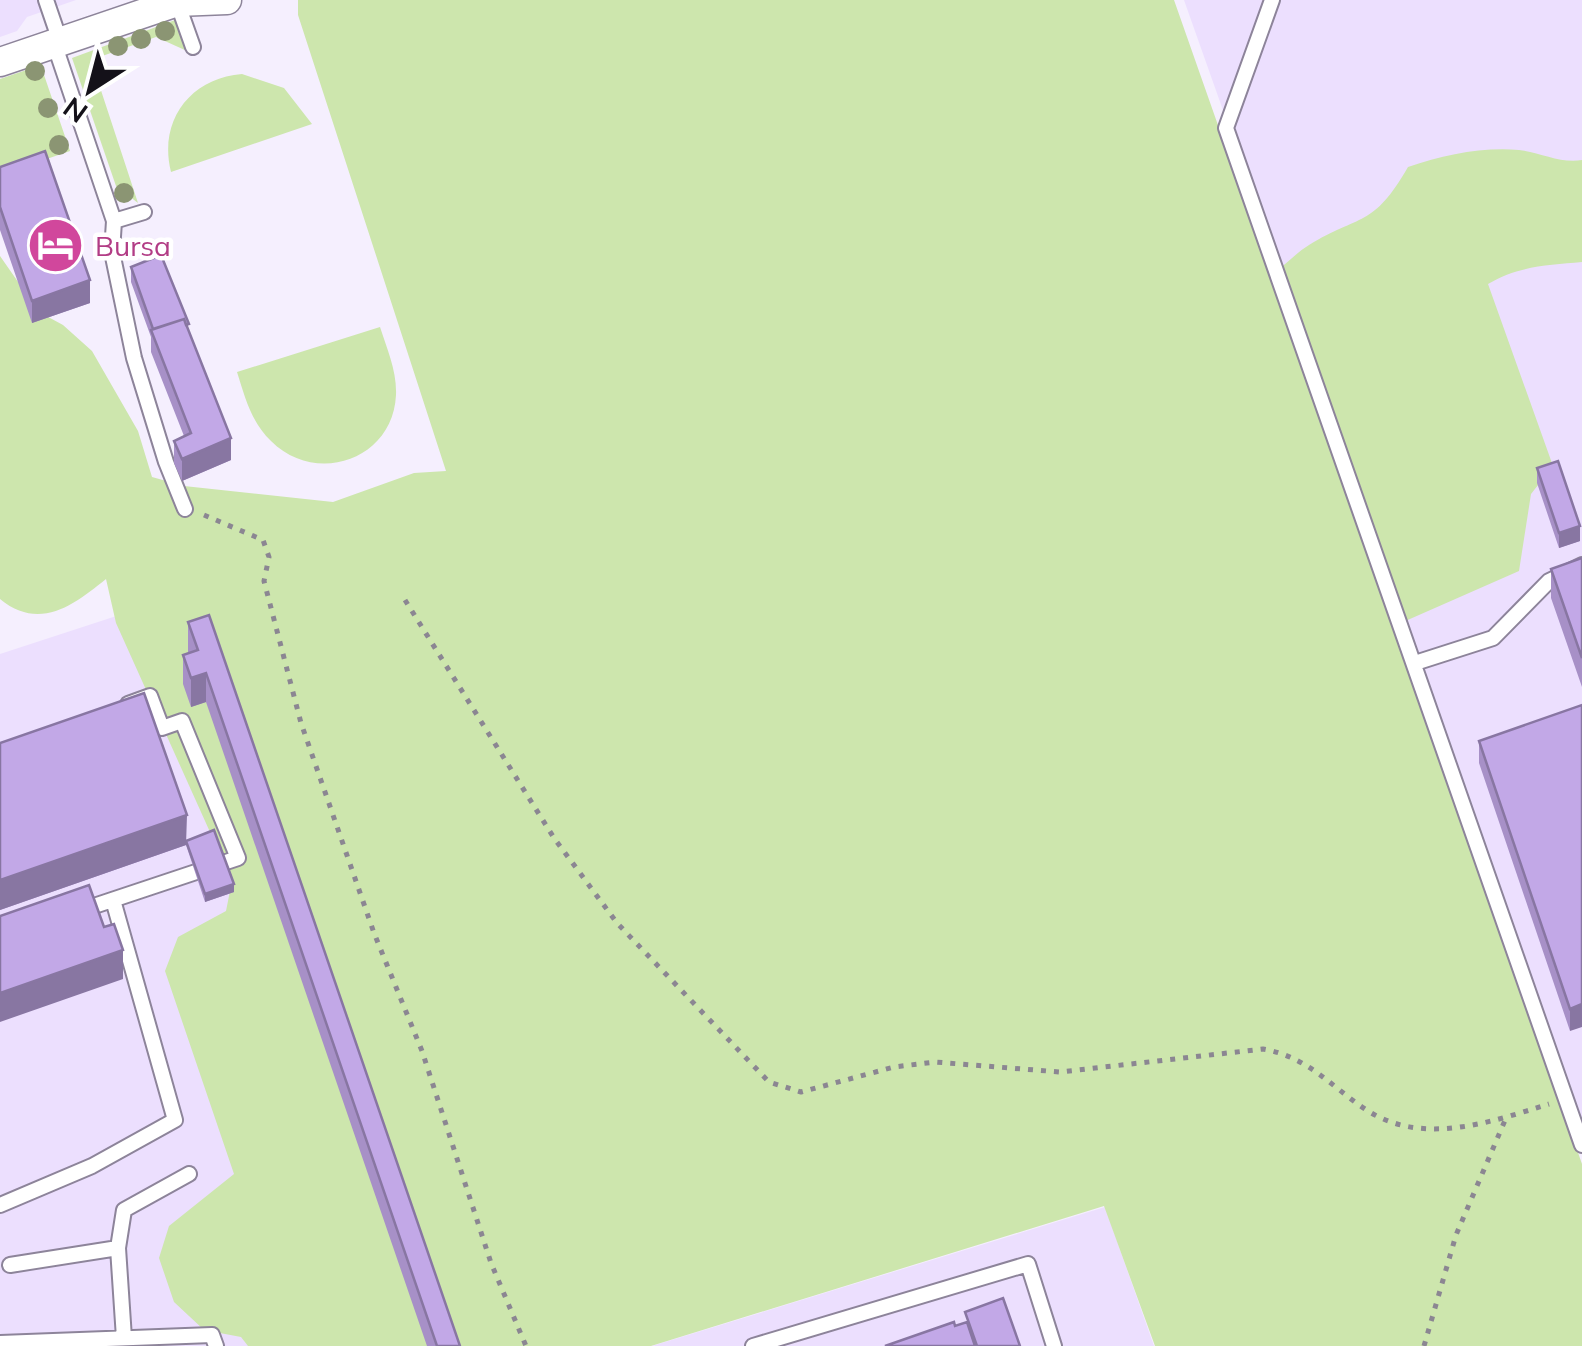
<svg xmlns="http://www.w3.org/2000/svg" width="1582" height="1346" font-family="Mulish,sans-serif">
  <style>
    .built { fill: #ecdffe }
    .green { fill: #cde6ad }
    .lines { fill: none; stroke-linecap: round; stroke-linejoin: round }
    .lane-casing { stroke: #8d849a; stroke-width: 18 }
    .street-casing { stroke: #8d849a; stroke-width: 31 }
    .path { stroke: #8b8692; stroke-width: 5; stroke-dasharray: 5 8; stroke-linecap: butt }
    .lane { stroke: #fff; stroke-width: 14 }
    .street { stroke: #fff; stroke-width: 28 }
    .tree { fill: #8b9573 }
    .wall { fill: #a790c7 }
    .shaded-wall { fill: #8876a2 }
    .building { fill: #c2a8e7; stroke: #8876a2; stroke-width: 2.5 }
    .labels { text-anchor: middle; stroke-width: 9; stroke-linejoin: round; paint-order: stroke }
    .hotel-label { font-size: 28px; fill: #b23c85; stroke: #fff; text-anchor: start }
  </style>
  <rect width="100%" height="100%" fill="#f5effe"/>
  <path class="built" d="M0,0h76l-49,17 -10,14 -17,6z
    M1184,0h398v1126z
    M196,590l247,756h-443v-692z
    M1105,1207l49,139h-502z"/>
  <path class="green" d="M298,0h876l97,276c13,-10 25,-23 38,-31 51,-31 64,-17 99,-78 36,-12 73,-20 111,-17 21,2 42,14 63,10v102c-34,3 -64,4 -94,22l65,182 -22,28 -12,77 -125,55 188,538v182h-427l-51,-140 -453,140h-403l-7,-9 -37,-7 -30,-28 -15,-44 10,-32 65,-52 -69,-203 13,-34 48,-26 6,-30 -116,-258 -10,-44c-31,25 -66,53 -106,20v-343l39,56 24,13 29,26 46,80 14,46 32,9 149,16 81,-29 32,-2 -148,-456z
    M175,20l12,31 -31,-14 -65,23 47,143 -22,-17 -44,-128z
    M35,67l8,5 27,79 -70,24v-96z
    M242,74l42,14 28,36 -141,48c-13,-52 20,-94 71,-98z
    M380,327c7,22 17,44 16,68 -3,65 -80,91 -125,46 -20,-19 -26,-44 -34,-69z"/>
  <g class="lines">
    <defs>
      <path id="lane" d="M46,0l14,41
        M1272,0l-46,128 356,1017
        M177,2l16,45
        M54,43l60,178 -2,31 22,106 32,104 19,47
        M114,221l30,-9
        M1415,663l78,-25 56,-57 33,-16
        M79,911l159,-53 -56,-137 -20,7 -12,-32 -22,8
        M0,1205l92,-39 83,-46 -62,-220
        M118,1248l6,-38 65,-36
        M10,1265l108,-17 6,90
        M0,1343l212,-8 4,11
        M753,1346l275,-82 26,82"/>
      <path id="street" d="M0,62l177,-60 50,-2"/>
    </defs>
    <use href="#lane" class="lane-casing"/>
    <use href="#street" class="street-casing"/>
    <path class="path" d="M204,515l59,25 6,17 -5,24 37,142 73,210 48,118 69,212 35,83
      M405,600l149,238 63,85 152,159 32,10 93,-25 41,-5 125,10 203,-23c46,8 68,38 105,62 56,35 123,11 181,-7
      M1424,1346l32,-111 50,-117"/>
    <use href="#lane" class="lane"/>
    <use href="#street" class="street"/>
  </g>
  <g class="tree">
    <circle cx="165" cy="31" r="10"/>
    <circle cx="141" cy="39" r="10"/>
    <circle cx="118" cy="46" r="10"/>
    <circle cx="35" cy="71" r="10"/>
    <circle cx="48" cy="108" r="10"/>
    <circle cx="59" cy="145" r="10"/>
    <circle cx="124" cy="193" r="10"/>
  </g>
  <path class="wall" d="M0,167l90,136 -58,20 -32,-93z
    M131,267l58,65 42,128 -49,21 -8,-18v-22l10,-5 -33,-84v-15l-20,-55z
    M1537,468l43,73 -21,7 -22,-65z
    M1582,558v129l-31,-89v-29z
    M188,622l272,724h-33l-221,-644 -15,5 -8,-23v-29l5,-2z
    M1582,705l-12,326 -91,-268v-22z
    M0,743l187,97 47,52 -29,10 -19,-57 -186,65z"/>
  <path class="shaded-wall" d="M90,280v23l-58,20v-22z
    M231,438v22l-49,21v-22z
    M1580,526v15l-21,7v-15z
    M206,673v29l-15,5v-29z
    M187,815l-1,30 -186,65v-30z
    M234,884v8l-29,10v-8z
    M123,950v29l-123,43v-29z
    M1582,1004v23l-12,4v-22z"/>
  <path class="building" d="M45,151l45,129 -58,21 -32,-94v-40z
    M161,255l28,69 -3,1 -2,-6 -31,10 -22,-62z
    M184,319l47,119 -49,21 -8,-18 17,-8 -40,-103z
    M1558,461l22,65 -21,7 -22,-65z
    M1582,558v100l-31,-89z
    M209,615l251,731h-23l-231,-673 -15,5 -8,-23 15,-5 -10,-28z
    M144,693l43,122 -187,65v-137z
    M1582,705v299l-12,5 -91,-268z
    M214,830l20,54 -29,10 -19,-53z
    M89,885l15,42 10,-3 9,26 -123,43v-77z
    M1003,1298l17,48h-43l-12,-34z
    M954,1322l1,4 12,-4 8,24h-90z"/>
  <defs>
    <symbol id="hotel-disc" viewBox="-11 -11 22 22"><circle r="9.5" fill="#d1479c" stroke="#fff"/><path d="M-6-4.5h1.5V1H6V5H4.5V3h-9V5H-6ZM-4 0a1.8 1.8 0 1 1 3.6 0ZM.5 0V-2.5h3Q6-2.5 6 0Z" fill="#fff"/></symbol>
  </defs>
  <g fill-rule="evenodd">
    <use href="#hotel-disc" x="24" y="214" width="63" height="63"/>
  </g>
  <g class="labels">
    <g class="hotel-label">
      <text x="95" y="256">Bursa</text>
    </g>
  </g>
  <g transform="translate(90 90) rotate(216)" stroke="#ffffff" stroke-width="8" paint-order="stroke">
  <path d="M0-8L18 38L0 25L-18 38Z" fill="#141119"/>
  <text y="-15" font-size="28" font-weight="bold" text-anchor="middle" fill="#141119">N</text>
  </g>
</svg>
